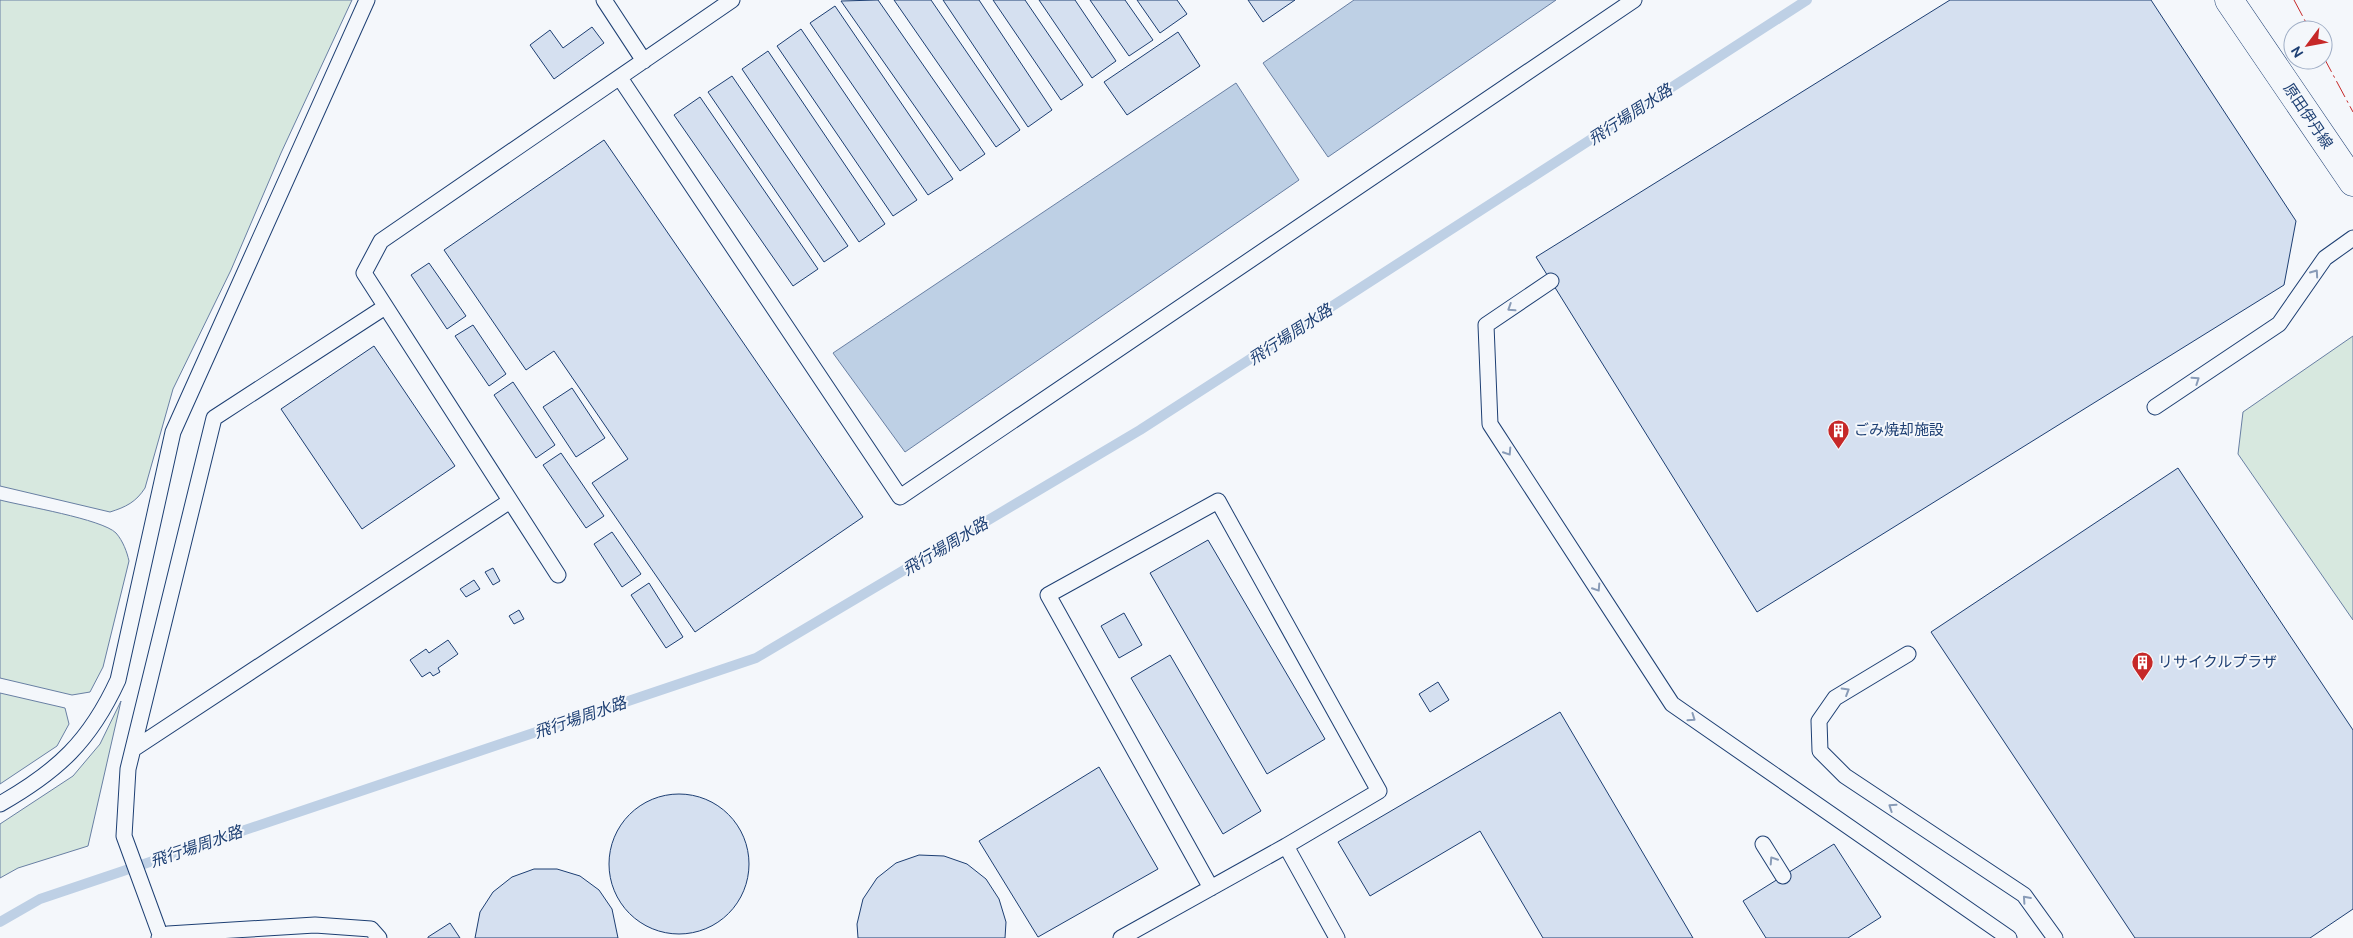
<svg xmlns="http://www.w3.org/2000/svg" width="2353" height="938" font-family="Ubuntu,'Noto Sans JP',sans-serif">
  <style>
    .green { fill: #d7e8df; stroke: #687fa3 }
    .water { fill: #bed0e5; stroke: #687fa3 }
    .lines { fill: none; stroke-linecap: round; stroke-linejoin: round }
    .stream { stroke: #bed0e5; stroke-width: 10 }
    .building { fill: #d5e0f0; stroke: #1d3f73 }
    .lane-casing { stroke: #1d3f73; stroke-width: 17 }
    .secondary-casing { stroke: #1d3f73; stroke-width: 29 }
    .lane { stroke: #f4f7fb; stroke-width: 15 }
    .secondary { stroke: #f4f7fb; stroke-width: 28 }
    .power { stroke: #c62828; stroke-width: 1; stroke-dasharray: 18 4 2.5 4; stroke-linecap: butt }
    .oneway { stroke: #889bb7 }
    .labels { text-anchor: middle; stroke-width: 4; stroke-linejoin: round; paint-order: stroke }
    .street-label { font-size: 15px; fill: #1d3f73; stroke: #f4f7fb }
    .poi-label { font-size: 15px; fill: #1d3f73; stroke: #f4f7fb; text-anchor: start }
    .water-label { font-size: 16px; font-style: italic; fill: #1d3f73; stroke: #f4f7fb }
  </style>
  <rect width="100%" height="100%" fill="#f4f7fb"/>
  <path class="green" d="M0,0h352l-71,153 -50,117 -58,119 -28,99c-9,14 -19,19 -35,24l-110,-26z
    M2353,336v284l-115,-166 5,-42z
    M0,500c23,6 102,19 116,33 7,8 11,19 13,28l-26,106 -13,25 -18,3 -72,-17z
    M0,693l65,15 4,16 -12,22 -57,38z
    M121,701l-33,145 -70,22 -18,10v-54l73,-48 27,-32z"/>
  <path class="water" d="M1354,0h202l-228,157 -65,-94z
    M1236,83l63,97 -394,272 -72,-99z"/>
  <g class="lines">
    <path class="stream" d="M0,922l40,-23 716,-241 384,-228 667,-430"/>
  </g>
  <path class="building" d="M878,0l107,154 -25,17 -119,-170z
    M894,0h37l89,130 -24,17z
    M943,0h36l73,110 -24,17z
    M993,0h32l58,85 -22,15z
    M1039,0h36l41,61 -24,17z
    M1090,0h35l28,40 -24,16z
    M1137,0h40l10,14 -27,19z
    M1248,0h47l-32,22z
    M1950,0h201l145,221 -12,64 -527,327 -221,-355z
    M835,6l118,173 -25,16 -118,-172z
    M592,27l12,16 -50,36 -24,-34 20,-15 13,18z
    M801,29l116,171 -24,16 -116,-170z
    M1178,32l22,34 -73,49 -23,-33z
    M768,51l117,173 -26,18 -117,-173z
    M732,76l116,170 -24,16 -116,-170z
    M700,97l118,172 -25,17 -119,-171z
    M604,140l259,377 -168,115 -103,-149 36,-24 -74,-108 -28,19 -82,-120z
    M429,263l37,53 -19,13 -36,-54z
    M473,325l33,49 -17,12 -34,-50z
    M374,346l81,120 -93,63 -81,-120z
    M513,382l42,63 -19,13 -42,-63z
    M572,388l33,50 -29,19 -33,-50z
    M561,453l43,63 -18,12 -43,-63z
    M2178,468l175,262v179l-43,29h-175l-204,-306z
    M612,532l29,42 -19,13 -28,-43z
    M1208,540l117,199 -58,35 -117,-201z
    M493,568l7,13 -7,4 -8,-13z
    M474,580l6,9 -14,8 -6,-8z
    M649,583l34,54 -17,11 -35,-53z
    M519,610l5,9 -10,5 -5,-8z
    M1124,613l18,32 -23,13 -18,-32z
    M448,640l10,14 -20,14 2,4 -7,4 -3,-4 -8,5 -12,-17 16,-11 3,4z
    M1170,655l91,156 -38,23 -92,-156z
    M1438,682l11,18 -19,12 -11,-18z
    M1560,712l133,226h-150l-63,-107 -110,65 -32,-54z
    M1099,767l59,102 -120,68 -59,-96z
    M609 864a70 70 0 1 1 140 0a70 70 0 1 1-140 0Z
    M1834,844l47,73 -33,21h-82l-23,-37z
    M919,855l25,1 23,8 19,15 13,20 7,23 -1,16h-147l-1,-14 6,-25 14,-21 19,-15z
    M534,869h23l23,7 19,14 13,19 6,29h-143l5,-26 13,-20 19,-15z
    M450,923l10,15h-32v-1z"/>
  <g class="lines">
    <defs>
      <path id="lane" d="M604,0l40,61
        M620,78l280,419 734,-497
        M1551,281l-65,44 4,99 182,280 337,234
        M2155,407l124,-83 46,-66 28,-20
        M558,575l-194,-302 17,-32 351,-241
        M1908,654l-73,44 -16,23 1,30 25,25 179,119 31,43
        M135,748l375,-247
        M0,804c58,-33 90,-63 118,-124l55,-248 194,-432
        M1763,844l20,32
        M1211,888l-163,-293 170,-94 161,290 -93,55
        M161,937l-37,-101 4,-67 86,-351 171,-111
        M159,938l9,-4 147,-9 56,4 8,9
        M1121,938l165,-92 51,92"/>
      <path id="secondary" d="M2229,0l124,182"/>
    </defs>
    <use href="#lane" class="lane-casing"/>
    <use href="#secondary" class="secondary-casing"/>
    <use href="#lane" class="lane"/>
    <use href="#secondary" class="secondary"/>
    <path class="power" d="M2294,0l16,30
      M2323,56l30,56"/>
  </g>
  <defs><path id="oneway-chevron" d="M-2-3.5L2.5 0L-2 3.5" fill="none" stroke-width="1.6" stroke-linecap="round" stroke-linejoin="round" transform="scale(1.25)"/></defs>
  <g class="oneway">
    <use href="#oneway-chevron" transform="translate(2315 273) rotate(-55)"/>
    <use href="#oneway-chevron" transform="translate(1511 308) rotate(147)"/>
    <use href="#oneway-chevron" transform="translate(2196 380) rotate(-34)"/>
    <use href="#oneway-chevron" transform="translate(1508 452) rotate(57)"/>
    <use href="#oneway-chevron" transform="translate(1597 588) rotate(57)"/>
    <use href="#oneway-chevron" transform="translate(1846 691) rotate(-31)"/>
    <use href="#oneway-chevron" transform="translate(1692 718) rotate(35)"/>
    <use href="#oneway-chevron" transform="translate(1892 807) rotate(-146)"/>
    <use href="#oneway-chevron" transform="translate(1773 860) rotate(-123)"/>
    <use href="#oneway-chevron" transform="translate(2026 899) rotate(-132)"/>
  </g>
  <defs>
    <symbol id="building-pin" viewBox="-11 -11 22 30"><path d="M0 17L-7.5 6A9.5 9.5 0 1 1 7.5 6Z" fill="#c62828" stroke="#f4f7fb"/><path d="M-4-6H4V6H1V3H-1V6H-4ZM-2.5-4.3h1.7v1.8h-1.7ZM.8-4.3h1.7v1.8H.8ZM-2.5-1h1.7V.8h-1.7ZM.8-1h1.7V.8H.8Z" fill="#fff"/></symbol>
  </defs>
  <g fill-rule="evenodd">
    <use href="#building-pin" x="1826" y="418" width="25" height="34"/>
    <use href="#building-pin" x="2130" y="650" width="25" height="34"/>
  </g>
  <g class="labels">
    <g class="street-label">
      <text transform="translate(2308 116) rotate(56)" y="5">原田伊丹線</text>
    </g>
    <g class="poi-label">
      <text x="1854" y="435">ごみ焼却施設</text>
      <text x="2158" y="667">リサイクルプラザ</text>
    </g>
    <g class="water-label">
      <text transform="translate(1630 114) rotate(-33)" y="6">飛行場周水路</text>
      <text transform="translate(1290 334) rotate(-33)" y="6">飛行場周水路</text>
      <text transform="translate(945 546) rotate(-31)" y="6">飛行場周水路</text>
      <text transform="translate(580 717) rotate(-19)" y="6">飛行場周水路</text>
      <text transform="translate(196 846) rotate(-19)" y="6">飛行場周水路</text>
    </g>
  </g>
  <g transform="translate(2308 45) rotate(238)"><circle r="24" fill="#f4f7fb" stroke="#9eadc5"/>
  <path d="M0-4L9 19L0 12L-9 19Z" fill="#c62828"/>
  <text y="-8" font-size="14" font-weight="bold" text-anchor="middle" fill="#1d3f73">N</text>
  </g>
</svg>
